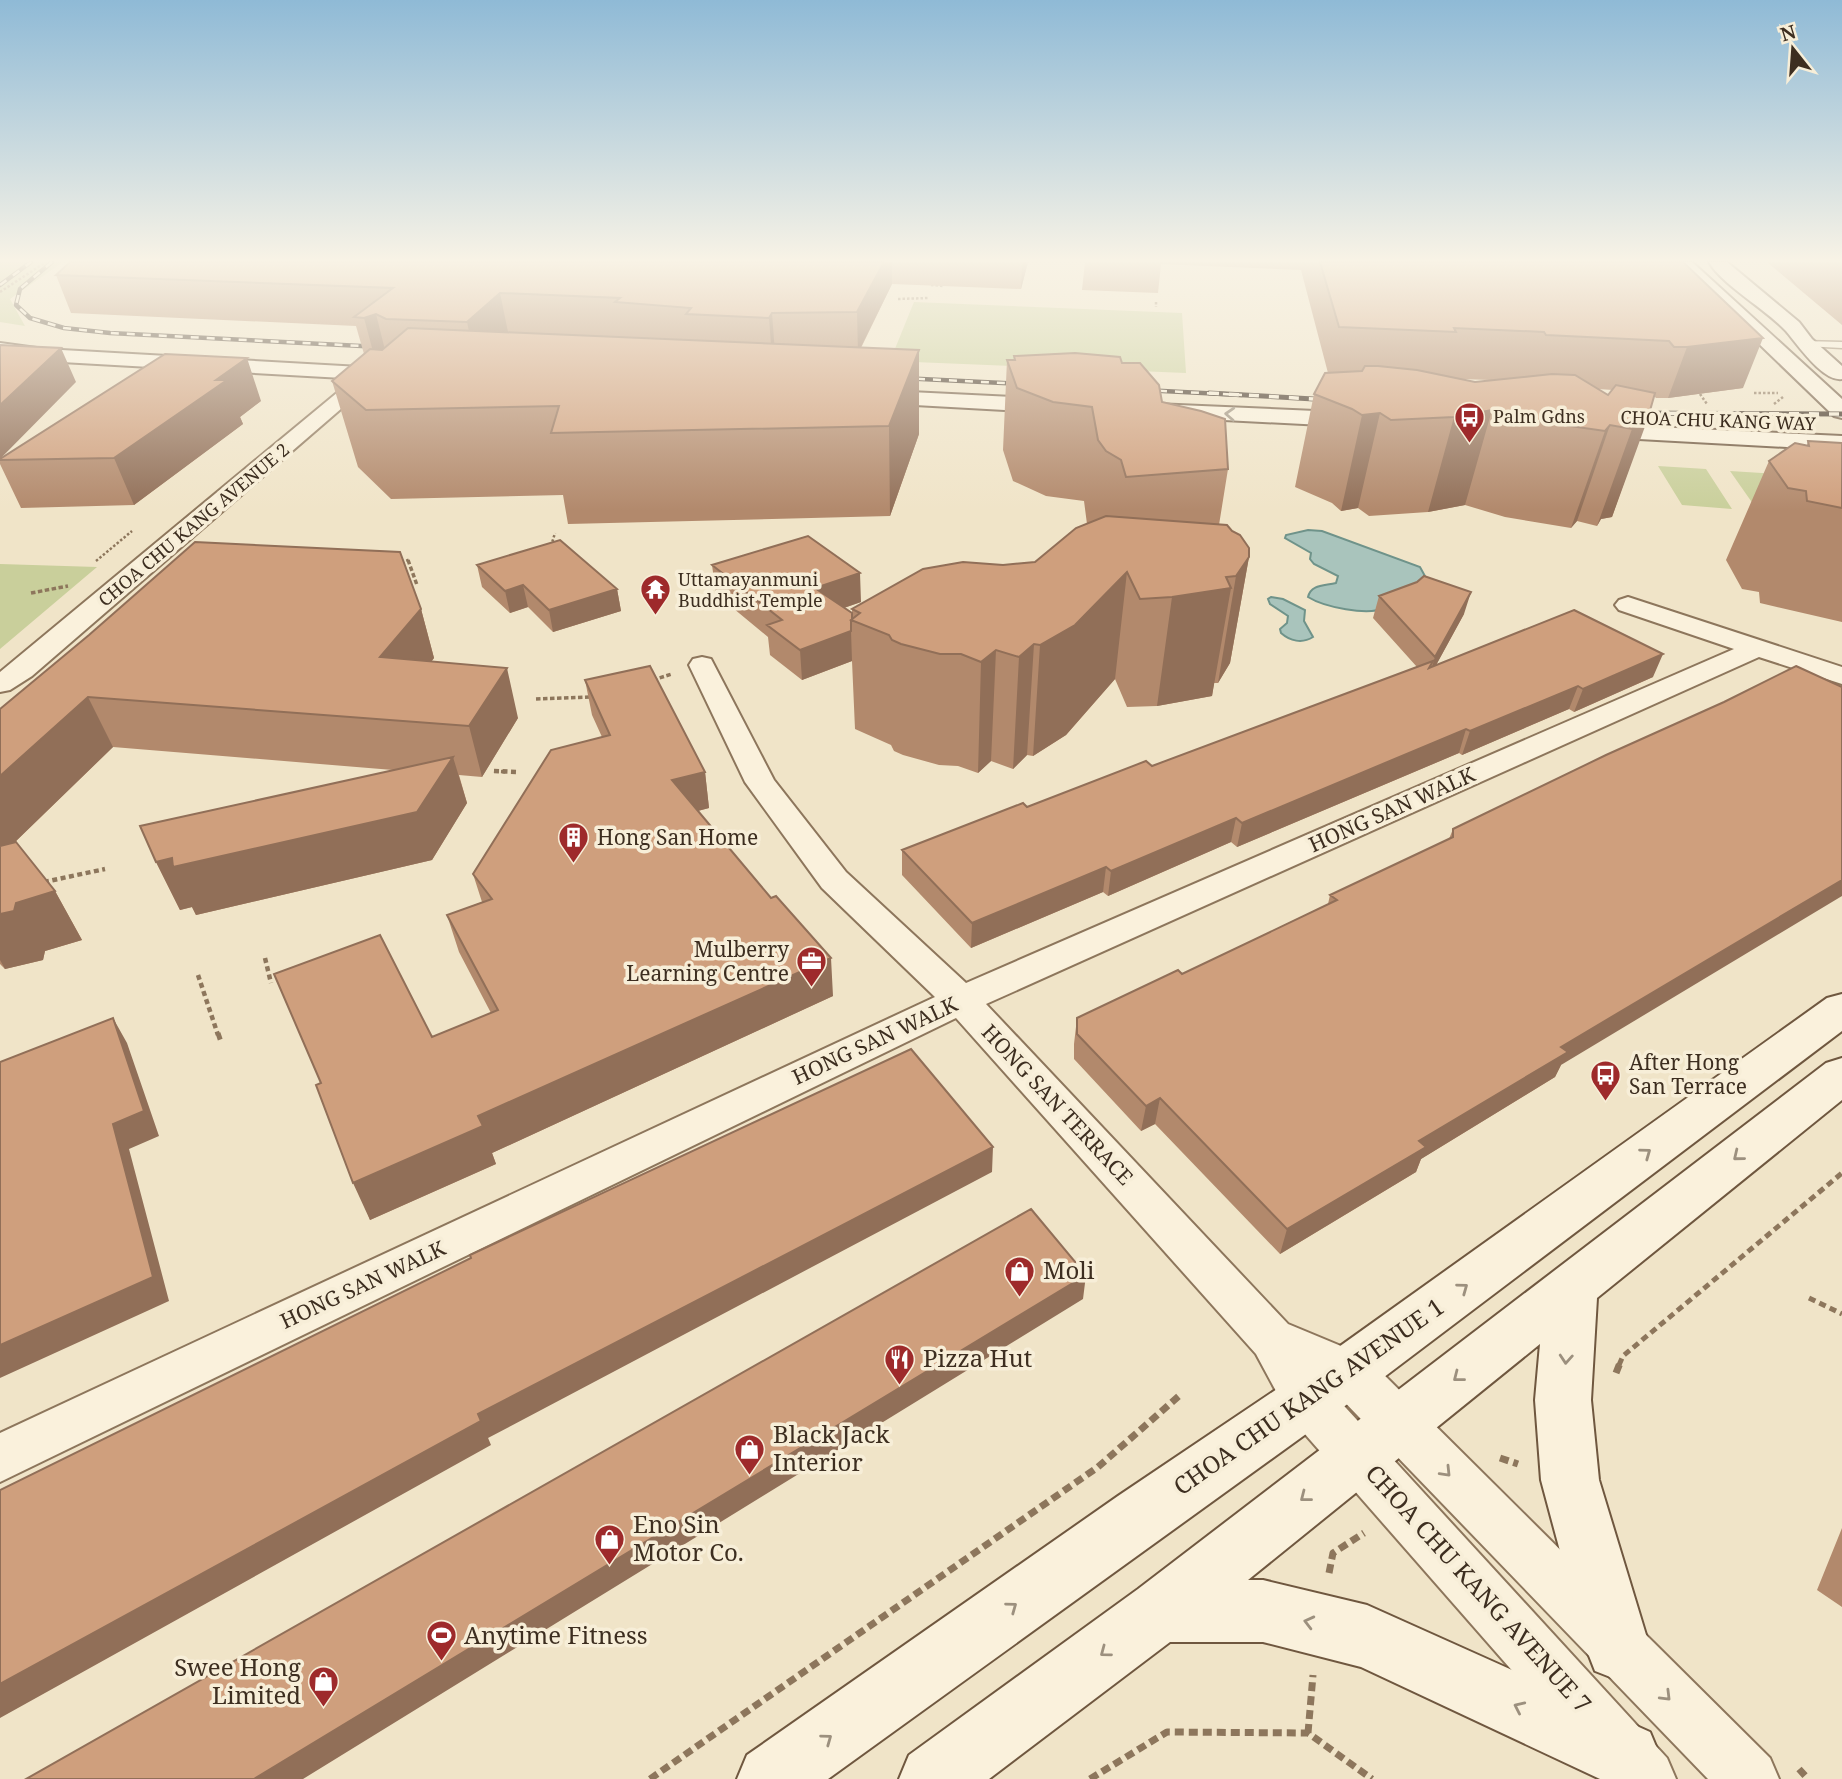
<svg xmlns="http://www.w3.org/2000/svg" width="1842" height="1779" font-family="'Noto Serif',serif">
  <style>
    .green { fill: #c9cf9b }
    .water { fill: #a9c4bc; stroke: #6f938a; stroke-width: 2 }
    .lines { fill: none; stroke-linecap: round; stroke-linejoin: round }
    .lane-casing { stroke: #8d765c; stroke-width: 3 }
    .street-casing { stroke: #8d765c; stroke-width: 4 }
    .secondary-casing { stroke: #6f573f; stroke-width: 4 }
    .path-far4 { stroke: #8d765c; stroke-width: 2.5; stroke-dasharray: 2.5 2; stroke-linecap: butt }
    .path-far3 { stroke: #8d765c; stroke-width: 3.5; stroke-dasharray: 4.5 2.5; stroke-linecap: butt }
    .path-far2 { stroke: #8d765c; stroke-width: 4.5; stroke-dasharray: 5 3.5; stroke-linecap: butt }
    .path-far1 { stroke: #8d765c; stroke-width: 5; stroke-dasharray: 7 4.5; stroke-linecap: butt }
    .path { stroke: #8d765c; stroke-width: 7; stroke-dasharray: 9 5; stroke-linecap: butt }
    .lane { fill: #faf1dc; fill-rule: evenodd }
    .street { fill: #faf1dc; fill-rule: evenodd }
    .secondary { fill: #faf1dc; fill-rule: evenodd }
    .rail-far1-casing { stroke: #3d2e20; stroke-width: 4.5 }
    .rail-casing { stroke: #3d2e20; stroke-width: 5 }
    .rail-far1 { stroke: #f7eed8; stroke-width: 2.5; stroke-dasharray: 8; stroke-linecap: butt }
    .rail { stroke: #f7eed8; stroke-width: 3.5; stroke-dasharray: 10; stroke-linecap: butt }
    .wall { fill: #b2896c; fill-rule: evenodd }
    .shaded-wall { fill: #916f58 }
    .building { fill: #cf9f7d; stroke: #916f58; stroke-width: 2 }
    .oneway { stroke: #9c907e }
    .labels { text-anchor: middle; stroke-width: 7; stroke-linejoin: round; paint-order: stroke }
    .far-poi-label { font-size: 18px; fill: #3d2e20; stroke: #f7eed8; text-anchor: start }
    .far-street-label { font-size: 18px; fill: #3d2e20; stroke: #f7eed8 }
    .street-label { font-size: 21px; fill: #3d2e20; stroke: #f7eed8 }
    .poi-label { font-size: 21px; fill: #3d2e20; stroke: #f7eed8; text-anchor: start }
    .near-poi-label { font-size: 24px; fill: #3d2e20; stroke: #f7eed8; text-anchor: start }
    .near-street-label { font-size: 24px; fill: #3d2e20; stroke: #f7eed8 }
  </style>
  <rect width="100%" height="100%" fill="#f0e4c8"/>
  <path class="green" d="M0,262h63l-53,37 15,27 -25,-4z
    M914,302l268,11 4,60 -296,-12z
    M1658,466l48,3 26,40 -50,-4z
    M1730,471l48,3 -20,37z
    M0,564l97,3 -97,82z"/>
  <path class="water" d="M1308,530l14,1 98,36 6,11c-13,9 -27,24 -41,30 -18,8 -61,-1 -77,-11 3,-13 17,-11 28,-14l2,-7 -24,-12 -4,-5 1,-6 -26,-15 1,-3z
    M1271,597l12,2 22,11 -1,11 9,16c-11,7 -23,4 -32,-4l-1,-4 7,-6 1,-7 -18,-12 -2,-5z"/>
  <g class="lines">
    <defs>
      <path id="lane" d="M1802,341l40,1v6l-37,-2 -5,-3z"/>
      <path id="street" d="M373,367l6,1 3,4 -3,4 -347,300 -22,14 -10,2v-20l367,-304z
        M1628,597l214,70v17l-83,-27 -773,347 302,320 77,32 405,402 9,21h-71l-377,-391 -7,-4 343,374 9,21h-69l-317,-362 -34,-63 -300,-336 -956,464v-49l935,-436 -113,-109 -77,-106 -56,-117 4,-6 9,-2 9,2 63,121 72,92 120,111 768,-334 -115,-39 -4,-5 4,-5z"/>
      <path id="secondary" d="M1674,262h18l150,137v19l-8,-2z
        M1709,262h18l72,60 13,17 30,27v13c-19,3 -44,-34 -56,-48 -20,-22 -64,-46 -77,-69z
        M0,343l44,6 352,20 8,1 3,5 -3,5 -8,1 -352,-20 -44,-6z
        M869,390l188,9 8,2 3,5 -3,5 -8,2 -196,-11 -3,-5 3,-5z
        M1155,404l206,9 8,2 3,5 -3,5 -8,2 -214,-11 -3,-5 3,-5z
        M1592,424l250,12v14l-258,-14 -4,-5 4,-5z
        M1842,994v37l-475,359 -539,389h-91l10,-24 371,-259 211,-142 498,-356z
        M1842,1058v42l-245,198 -6,102 8,80 51,168 -9,23 -23,9 -23,-9 -9,-23 -45,-168 -6,-80 5,-56 -292,236h15l104,25 283,127 10,24 -10,23h-50l-239,-112 -98,-25h-93l-181,137h-90l10,-24 229,-166 688,-526z"/>
    </defs>
    <use href="#lane" class="lane-casing"/>
    <use href="#street" class="street-casing"/>
    <use href="#secondary" class="secondary-casing"/>
    <path class="path-far4" d="M931,285l13,1
      M0,292l46,-30
      M898,299l30,-1
      M1156,302v5
      M1754,393h24
      M1700,394l7,10
      M1774,404l9,-7
      M551,546l4,-13
      M407,559l1,3
      M96,561l36,-30"/>
    <path class="path-far3" d="M408,560l9,25
      M31,593l37,-7
      M653,680l19,-6
      M536,699l55,-2
      M494,771l13,1"/>
    <path class="path-far2" d="M494,771l23,1
      M44,882l61,-13
      M265,958l6,25
      M198,975l20,60"/>
    <path class="path-far1" d="M218,1033l3,9
      M1809,1298l33,16
      M1619,1365l4,-9 219,-183"/>
    <path class="path" d="M1616,1373l4,-10
      M1500,1458l18,6
      M1329,1573l4,-20 31,-20
      M1308,1733l5,-58
      M1799,1769l9,10
      M650,1779l448,-312 82,-72
      M1090,1779l77,-47 141,1 64,46"/>
    <use href="#lane" class="lane"/>
    <use href="#street" class="street"/>
    <use href="#secondary" class="secondary"/>
    <defs>
      <path id="rail-far1" d="M52,262l-32,27 -4,16 14,13 34,10 46,5 271,14
        M0,285l31,-23
        M901,378l123,6
        M1143,390l99,5"/>
      <path id="rail" d="M1209,393l122,7
        M1629,413l213,1"/>
    </defs>
    <use href="#rail-far1" class="rail-far1-casing"/>
    <use href="#rail" class="rail-casing"/>
    <use href="#rail-far1" class="rail-far1"/>
    <use href="#rail" class="rail"/>
  </g>
  <path class="wall" d="M70,262h958l-7,27 -129,-5 -31,64 58,86 -29,82 -322,8 -5,-29 -172,4 -33,-32 -26,-86 32,-27 -8,-28 -285,-13 -15,-38z
    M1085,262h598l60,126 -75,10h-12l-2,-2 -42,121 -11,2 -4,7 -20,-5 -6,7 -66,-11 -40,-12 -37,7 -59,4 -11,-8 -17,3 -9,-8 -37,-16 19,-93 14,-21 -27,-103 -140,-6 -3,29 -76,-3zM1460,379l30,1 -15,2zM1598,389l15,1 -5,5z
    M1767,262h75v63z
    M1014,356l108,7 106,106 -9,56 30,32 -19,106 -12,20h-4l-2,13 -55,10 -30,1 -12,-28 -49,56 -33,21 -6,-1 -14,14 -22,-8 -13,12 -20,-7 -19,-1 -36,-10 -9,-4 -3,-6 -36,-16 -3,-68 -50,19 -32,-25 -2,-18 -52,-43 -4,-29 149,37 -17,6 8,5v-4l151,-44 32,-3 52,-38 -3,-23 -38,-5 -33,-15 -10,-31 4,-90h7z
    M261,401l-21,16 3,7 -109,81 -113,3 -21,-44v-4z
    M1808,441l34,2v179l-82,-19 -1,-11 -17,-3 -16,-29 43,-99 38,-15z
    M477,565l140,24 4,22 -68,21 -25,-25 -18,6 -28,-26z
    M1379,596l85,18 -28,51 217,12 -79,35 -5,-3 -107,46 -3,-2 -222,94 -6,-5 -123,54 -5,-4 -132,56 -69,-73v-25l125,-43 125,-41 265,-99 -44,-49z
    M421,609l13,49 -3,4 87,56 -36,59 -23,-2 8,28 -35,57 -236,55 -4,-8 -12,3 -24,-48 237,-92 -280,-23 -98,95 40,49 27,49 -37,11 -2,9 -38,9 -5,-5v-255z
    M585,680l120,92 4,36 -11,3 135,185 -341,157 4,11 -126,56 -49,-137 170,-70 -32,-61 -12,-37 35,-13 -9,-28 129,-137 -10,-22z
    M1453,829l108,236 -6,12 -134,82 -5,13 -136,82 -125,-130 -14,7 -67,-72v-15l3,-26 105,-44 146,-70 2,-9 119,-56z
    M1842,1528v79l-25,-17z"/>
  <path class="shaded-wall" d="M884,262h8v22l-34,69 -1,-41z
    M1022,262h6l-7,27z
    M500,293l8,39 -32,31 -9,-41z
    M772,313l3,40 -3,5 -3,-40z
    M376,314l10,40 -11,5 -11,-41z
    M1763,338l-20,50 -75,10 19,-51z
    M61,348l15,34 -76,77v-54z
    M919,350v84l-29,82 -1,-90z
    M247,358l14,43 -21,16 3,7 -109,81 -20,-47 102,-78z
    M1492,410l-27,95 -37,7 26,-95z
    M1380,413l-22,95 -17,3 21,-96z
    M1647,421l-35,96 -11,2 -4,7 35,-97 4,-6z
    M1610,425l-33,96 -6,7 34,-97z
    M1249,557l-19,106 -12,20 18,-107z
    M1127,572l-12,107 -49,56 -33,21 7,-111z
    M860,573l1,29 -44,15 -2,-29z
    M523,585l5,22 -18,6 -5,-22z
    M1231,588l-19,108 -55,10 15,-109z
    M617,589l4,22 -68,21 -4,-22z
    M1471,592l-7,22 -36,66 7,-23z
    M421,609l13,49 -39,49 -15,-50z
    M851,631l1,30 -50,19 -2,-30z
    M1034,644l-7,111 -14,14 6,-112z
    M996,650l-5,111 -13,12 3,-111z
    M1663,654l-10,23 -79,35 9,-23z
    M507,668l11,50 -36,59 -13,-51z
    M1578,686l-9,23 -107,46 8,-24z
    M88,697l25,50 -99,96 -14,3v-70z
    M1466,729l-7,24 -222,94 5,-24z
    M453,757l14,46 -35,57 -236,55 -4,-8 -12,3 -24,-48z
    M705,772l4,36 -31,8 -6,-36z
    M1236,818l-5,24 -123,54 3,-25z
    M1106,867l-3,25 -132,56 1,-25z
    M1842,880v16l-281,169 -6,12 -134,82 -5,13 -136,82 7,-25 132,-88 142,-94z
    M55,891l27,49 -37,11 -2,9 -38,9 -5,-9v-46l16,-11z
    M831,958l2,38 -341,157 4,11 -126,56 -17,-37 125,-67z
    M113,1018l14,25 32,93 -30,13 40,152 -169,77v-33l113,-221z
    M1160,1098l-5,26 -14,7 5,-25z
    M993,1147l-1,25 -504,266 -10,-24z
    M1086,1275l-3,24 -780,480h-49z
    M481,1421l10,24 -491,273v-34z"/>
  <path class="building" d="M70,262h814l-27,50 -85,1 -3,5 -83,-4 5,-6 -76,-6 5,-4 -120,-5 -33,29 -81,-3 -10,-5 -12,4 -10,-1 39,-29 -337,-13z
    M1320,262h363l80,76 -76,9h-13l-5,-6 -123,-6 -2,-3 -90,-4 2,4 -117,-5z
    M408,328l511,22 -30,76 -338,7 8,-27 -193,4 -34,-29 38,-32 12,1z
    M0,345l61,3 -61,57z
    M1075,353l45,4 2,6h18l19,22 3,17 39,9 24,8 3,50 -102,8 -5,-17 -15,-9 -8,-11 -6,-33 -39,-5 -36,-14 -10,-28h8l-1,-4z
    M165,354l82,4 -31,22h11l-113,78 -114,2v-1z
    M1365,366h13l39,4 58,12 77,-8 23,1 33,20 8,-10 39,8 -8,28 -11,2 -4,6 -22,-4 -5,6 -70,-10 -43,-11 -38,7 -63,3 -11,-7 -18,2 -10,-6 -38,-15 11,-21 37,-2z
    M1808,441l34,2v65l-35,-7 -1,-10 -18,-3 -19,-27 26,-18 14,3z
    M1106,516l121,9 5,6 8,4 9,13v9l-13,19 -10,1 5,11 -59,9 -32,2 -13,-27 -52,53 -35,20 -6,-1 -15,13 -23,-7 -15,12 -20,-8h-21l-39,-10 -9,-4 -3,-5 -38,-15 9,-7 -8,-4 71,-40 40,-7 40,3 32,-3 41,-34z
    M808,536l52,37 -45,15 37,25v6l-1,1v11l-51,19 -33,-25 15,-5 -70,-55z
    M560,540l57,49 -68,21 -26,-25 -18,6 -28,-26z
    M195,542l205,10 21,57 -41,48 127,11 -38,58 -381,-29 -88,79v-67l89,-74z
    M1424,576l47,16 -36,65 -56,-61 38,-14z
    M1574,610l89,44 -80,35 -5,-3 -108,45 -4,-2 -224,94 -6,-5 -125,53 -5,-4 -134,56 -70,-73 121,-47 4,4 119,-46 6,5 281,-105 -4,7z
    M650,666l55,106 -33,8 99,118 5,-2 55,62 -353,158 5,10 -130,57 -37,-98 5,-2 -47,-109 106,-39 52,102 66,-27 -51,-95 45,-16 -19,-25 78,-124 59,-15 -25,-55z
    M1796,666l46,21v193l-281,167 7,5 -149,89 7,6 -139,82 -127,-131 -14,8 -69,-72v-16l101,-48 4,4 155,-74 -7,-5 123,-58v-8l153,-74 118,-53z
    M453,757l-36,55 -244,55 -1,-9 -16,4 -16,-36z
    M16,842l39,49 -39,12 -2,8 -14,3v-68z
    M113,1018l31,93 -31,13 40,153 -153,68v-283z
    M911,1049l82,98 -515,267 3,7 -481,263v-194l471,-232 -1,-3z
    M1031,1209l55,66 -832,504h-228z"/>
  <defs><path id="oneway-chevron" d="M-2-3.5L2.5 0L-2 3.5" fill="none" stroke-width="1.6" stroke-linecap="round" stroke-linejoin="round" transform="scale(1.75)"/></defs>
  <g class="oneway">
    <use href="#oneway-chevron" transform="translate(1230 414) rotate(-177)"/>
    <use href="#oneway-chevron" transform="translate(1646 1153) rotate(-36)"/>
    <use href="#oneway-chevron" transform="translate(1738 1156) rotate(141)"/>
    <use href="#oneway-chevron" transform="translate(1463 1288) rotate(-36)"/>
    <use href="#oneway-chevron" transform="translate(1566 1359) rotate(94)"/>
    <use href="#oneway-chevron" transform="translate(1458 1377) rotate(142)"/>
    <use href="#oneway-chevron" transform="translate(1446 1472) rotate(46)"/>
    <use href="#oneway-chevron" transform="translate(1305 1497) rotate(142)"/>
    <use href="#oneway-chevron" transform="translate(1012 1607) rotate(-36)"/>
    <use href="#oneway-chevron" transform="translate(1309 1622) rotate(-166)"/>
    <use href="#oneway-chevron" transform="translate(1105 1652) rotate(143)"/>
    <use href="#oneway-chevron" transform="translate(1666 1696) rotate(45)"/>
    <use href="#oneway-chevron" transform="translate(1519 1707) rotate(-155)"/>
    <use href="#oneway-chevron" transform="translate(827 1739) rotate(-36)"/>
  </g>
  <linearGradient id="sky" x2="0" y2="1"><stop stop-color="#8fbad6"/><stop offset="0.51" stop-color="#f8f3e6"/><stop offset="1" stop-color="#f8f3e6" stop-opacity="0"/></linearGradient>
  <rect width="1842" height="511" fill="url(#sky)"/>
  <defs>
    <symbol id="bus-pin" viewBox="-11 -11 22 30"><path d="M0 17L-7.5 6A9.5 9.5 0 1 1 7.5 6Z" fill="#9e2a2b" stroke="#f7eed8"/><path d="M-5-6H5V4H4V6H2V4H-2V6H-4V4H-5ZM-3.5-4V0h7V-4ZM-3.5 1.2v1.5H-2V1.2ZM2 1.2v1.5H3.5V1.2Z" fill="#fff"/></symbol>
    <symbol id="temple-pin" viewBox="-11 -11 22 30"><path d="M0 17L-7.5 6A9.5 9.5 0 1 1 7.5 6Z" fill="#9e2a2b" stroke="#f7eed8"/><path d="M0-6L5-2H3V0L6.5 2.5H4V6H1.5V3h-3V6H-4V2.5H-6.5L-3 0V-2H-5Z" fill="#fff"/></symbol>
    <symbol id="building-pin" viewBox="-11 -11 22 30"><path d="M0 17L-7.5 6A9.5 9.5 0 1 1 7.5 6Z" fill="#9e2a2b" stroke="#f7eed8"/><path d="M-4-6H4V6H1V3H-1V6H-4ZM-2.5-4.3h1.7v1.8h-1.7ZM.8-4.3h1.7v1.8H.8ZM-2.5-1h1.7V.8h-1.7ZM.8-1h1.7V.8H.8Z" fill="#fff"/></symbol>
    <symbol id="office-pin" viewBox="-11 -11 22 30"><path d="M0 17L-7.5 6A9.5 9.5 0 1 1 7.5 6Z" fill="#9e2a2b" stroke="#f7eed8"/><path d="M-6-3h4V-5.5h4V-3h4V5H-6ZM-1-4.5V-3h2v-1.5ZM-6 0V1H6V0Z" fill="#fff"/></symbol>
    <symbol id="shop-pin" viewBox="-11 -11 22 30"><path d="M0 17L-7.5 6A9.5 9.5 0 1 1 7.5 6Z" fill="#9e2a2b" stroke="#f7eed8"/><path d="M-5-2.5h2.3a2.7 3.5 0 0 1 5.4 0H5L5.5 6h-11ZM-1.5-2.5h3a1.5 2.3 0 0 0-3 0Z" fill="#fff"/></symbol>
    <symbol id="restaurant-pin" viewBox="-11 -11 22 30"><path d="M0 17L-7.5 6A9.5 9.5 0 1 1 7.5 6Z" fill="#9e2a2b" stroke="#f7eed8"/><path d="M-5-6h1v4h1v-4h1v4h1v-4h1v5L-1.5 .5V6h-2V.5L-5-1ZM5-6V6H3V1.5H1.5Q1.5-4 5-6Z" fill="#fff"/></symbol>
    <symbol id="stadium-pin" viewBox="-11 -11 22 30"><path d="M0 17L-7.5 6A9.5 9.5 0 1 1 7.5 6Z" fill="#9e2a2b" stroke="#f7eed8"/><path d="M0-5a6.5 5 0 1 0 0 10a6.5 5 0 1 0 0-10ZM-3.5-1.8h7v3.6h-7Z" fill="#fff"/></symbol>
  </defs>
  <g fill-rule="evenodd">
    <use href="#bus-pin" x="1452" y="400" width="35" height="47"/>
    <use href="#temple-pin" x="638" y="572" width="35" height="47"/>
    <use href="#building-pin" x="556" y="820" width="35" height="47"/>
    <use href="#office-pin" x="794" y="944" width="35" height="47"/>
    <use href="#bus-pin" x="1588" y="1058" width="35" height="47"/>
    <use href="#shop-pin" x="1002" y="1254" width="35" height="47"/>
    <use href="#restaurant-pin" x="882" y="1342" width="35" height="47"/>
    <use href="#shop-pin" x="732" y="1432" width="35" height="47"/>
    <use href="#shop-pin" x="592" y="1522" width="35" height="47"/>
    <use href="#stadium-pin" x="424" y="1618" width="35" height="47"/>
    <use href="#shop-pin" x="306" y="1664" width="35" height="47"/>
  </g>
  <g class="labels">
    <g class="far-poi-label">
      <text x="1493" y="423">Palm Gdns</text>
      <text x="678" y="586">Uttamayanmuni<tspan x="678" dy="21">Buddhist Temple</tspan></text>
    </g>
    <g class="far-street-label">
      <text transform="translate(1718 421) rotate(2)" y="6">CHOA CHU KANG WAY</text>
      <text transform="translate(194 525) rotate(-40)" y="6">CHOA CHU KANG AVENUE 2</text>
    </g>
    <g class="street-label">
      <text transform="translate(1392 810) rotate(-24)" y="7">HONG SAN WALK</text>
      <text transform="translate(875 1041) rotate(-25)" y="7">HONG SAN WALK</text>
      <text transform="translate(1057 1105) rotate(47)" y="7">HONG SAN TERRACE</text>
      <text transform="translate(363 1285) rotate(-25)" y="7">HONG SAN WALK</text>
    </g>
    <g class="poi-label">
      <text x="597" y="845">Hong San Home</text>
      <text x="789" y="957" text-anchor="end">Mulberry<tspan x="789" dy="24">Learning Centre</tspan></text>
      <text x="1629" y="1070">After Hong<tspan x="1629" dy="24">San Terrace</tspan></text>
    </g>
    <g class="near-poi-label">
      <text x="1043" y="1279">Moli</text>
      <text x="923" y="1367">Pizza Hut</text>
      <text x="773" y="1443">Black Jack<tspan x="773" dy="28">Interior</tspan></text>
      <text x="633" y="1533">Eno Sin<tspan x="633" dy="28">Motor Co.</tspan></text>
      <text x="464" y="1644">Anytime Fitness</text>
      <text x="301" y="1676" text-anchor="end">Swee Hong<tspan x="301" dy="28">Limited</tspan></text>
    </g>
    <g class="near-street-label">
      <text transform="translate(1309 1397) rotate(-35)" y="8">CHOA CHU KANG AVENUE 1</text>
      <text transform="translate(1478 1589) rotate(48)" y="8">CHOA CHU KANG AVENUE 7</text>
    </g>
  </g>
  <g transform="translate(1793 49) rotate(343)" stroke="#f7eed8" stroke-width="5" paint-order="stroke">
  <path d="M0-5L12 26L0 18L-12 26Z" fill="#3d2e20"/>
  <text y="-10" font-size="19" font-weight="bold" text-anchor="middle" fill="#3d2e20">N</text>
  </g>
</svg>
